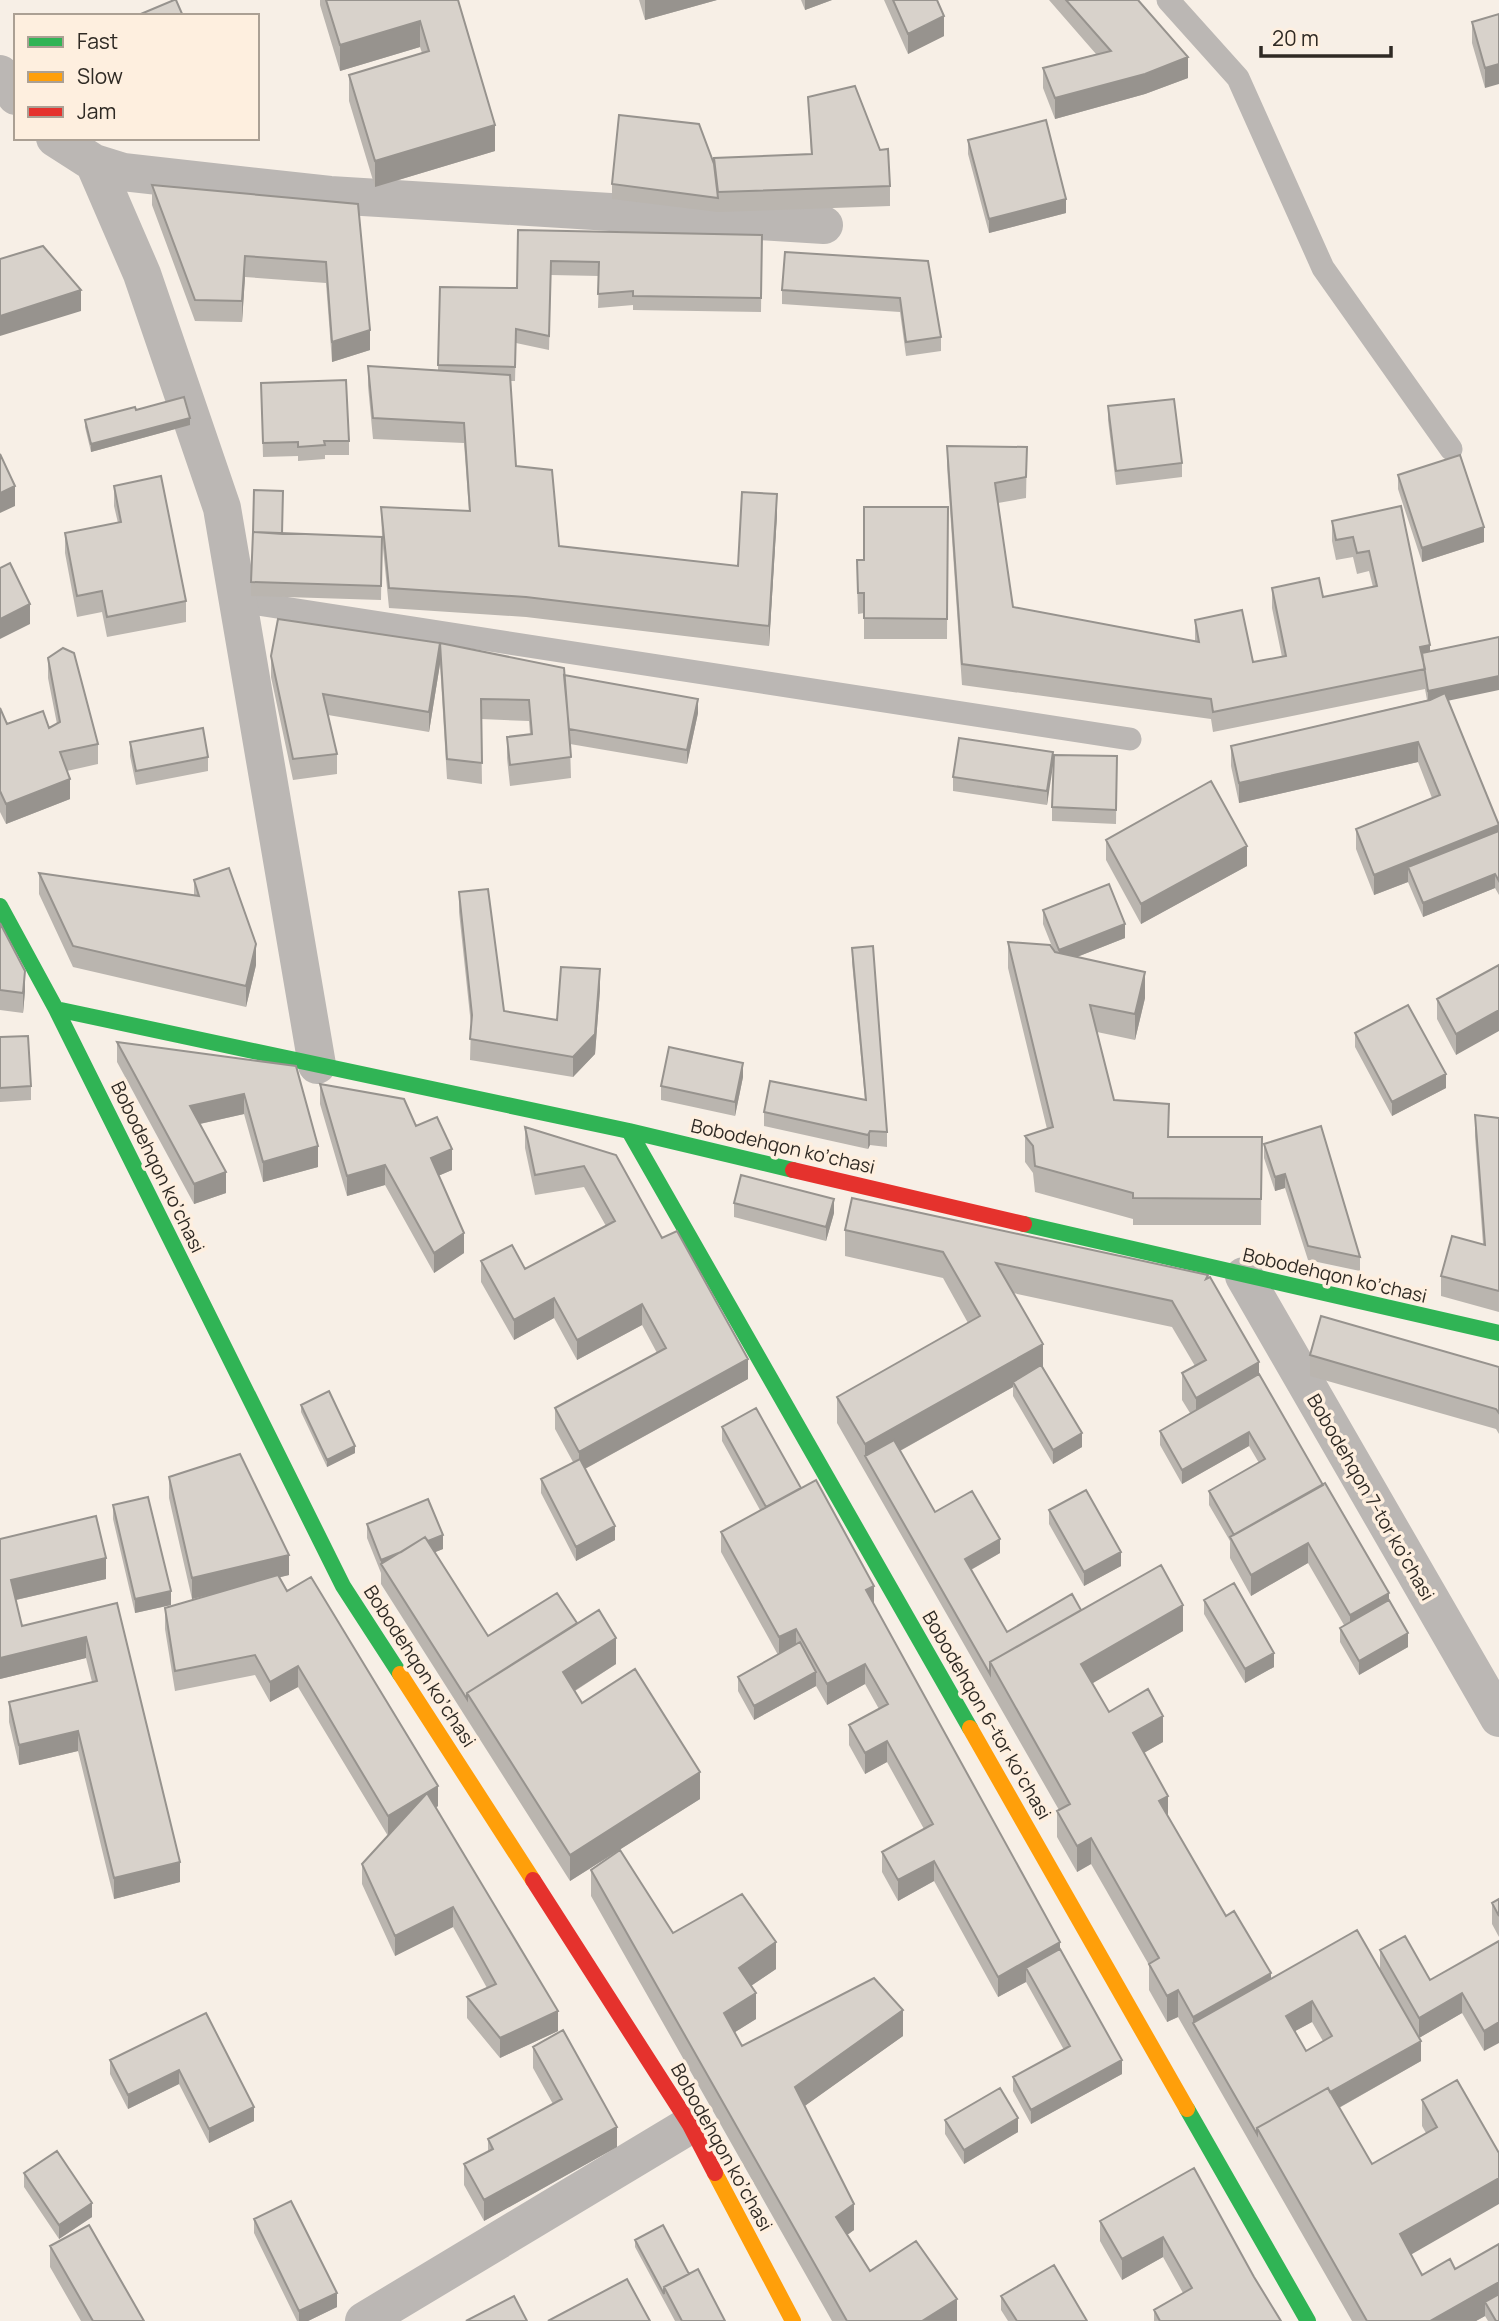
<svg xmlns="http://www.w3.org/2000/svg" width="1499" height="2321" font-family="Manrope,sans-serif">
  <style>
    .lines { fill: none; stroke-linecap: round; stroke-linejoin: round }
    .lane { stroke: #bbb7b4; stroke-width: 23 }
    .street { stroke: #bbb7b4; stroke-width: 38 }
    .fast { stroke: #30b455; stroke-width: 16 }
    .slow { stroke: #ff9f0a; stroke-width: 16 }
    .jam { stroke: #e5322d; stroke-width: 16 }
    .wall { fill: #bab5af; fill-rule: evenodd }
    .shaded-wall { fill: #97938e }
    .building { fill: #d8d2cb; stroke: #97938e; stroke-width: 2; fill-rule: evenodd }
    .labels { text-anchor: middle; stroke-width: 7; stroke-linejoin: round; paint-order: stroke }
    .street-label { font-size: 19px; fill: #2f2a24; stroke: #feefdf }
  </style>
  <rect width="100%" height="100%" fill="#f7efe6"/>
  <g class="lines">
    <path class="lane" d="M1168,0l70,78 85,190 128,181
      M238,601l892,138"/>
    <path class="street" d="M0,74l16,22
      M55,138l39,25 29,9 207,23 494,30
      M94,163l48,111 80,234 95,557
      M1244,1276l255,442
      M364,2321l326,-196"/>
    <path class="fast" d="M0,906l56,103 287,577 57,88
      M56,1009l573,122 164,39
      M629,1131l341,597
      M1024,1224l475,109
      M1187,2109l121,212"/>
    <path class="slow" d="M400,1674l133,206
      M970,1728l217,381
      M715,2173l78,148"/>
    <path class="jam" d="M793,1170l231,54
      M533,1880l157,245 25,48"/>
  </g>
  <path class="wall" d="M320,0h138l37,151 -120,36 -26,-86v-26l73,-22 -2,-6 -80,24 -20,-66z
    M639,0h78l-72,20z
    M801,0h31l-27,10z
    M884,0h53l7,36 -36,18z
    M1049,0h89l50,78 -43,16 -90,25 -12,-31v-20l53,-14z
    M1499,14l-14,74 -13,-45v-21z
    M808,97l82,89v20l-172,6 -106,-13v-15l102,-20 97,-10z
    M968,140l98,73 -77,20 -21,-79z
    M152,185l206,19 12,146 -38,12 -6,-79 -81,-6 -3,45 -47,-1 -43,-116z
    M518,230l244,5 -1,77 -128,-2v-5l-35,3 1,-32 -48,-1 -2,75 -33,-7 -1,38h-5l6,85 43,80 179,20 39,-51 -8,131 -243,-29 -137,-9 -7,-70 -1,62 -130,-4v-14l31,-48 100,3 -1,-30 88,4 -5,-68 -91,-4 -5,-53v-20l70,4 2,-83 77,1z
    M928,261l13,76v14l-35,5 -6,-44 -118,-8v-14z
    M261,383l88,58v14h-24v4l-27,2v-5l-35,1z
    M1108,406l74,57v14l-66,8 -8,-65z
    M136,410l54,15 -99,27 -6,-25v-7z
    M947,446l80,1 -1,51 -28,5 15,104 182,34v-21l58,42 29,-5 -10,-49v-20l51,9 50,-10 -4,-16 -12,3 -4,-17 -17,3 -4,-19v-20l69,-15 29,146 18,49 51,124v70l-4,-7 -72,29 -15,-35 -34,13 -18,-46v-20l76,-31 -14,-36 -179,41 -8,-37v-20l196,-46 -2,-11 -212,43 -2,-13 -249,-34 -15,-219z
    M1398,475l86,67 -62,20 -24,-73z
    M114,486l72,115v21l-79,15 -5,-25 -25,5 -12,-64v-20l53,-10 -4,-17z
    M948,507l-1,132h-83v-26l-6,1 -1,-33 7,-21z
    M278,619l286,56 134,38 -11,51 -117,-20 1,34 -61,8 -3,-28v-21l23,-3 -1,-13 -48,-2 1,65 -35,-5 -7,-115 -11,68 -101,-17 9,39v20l-44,6 -22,-103v-21z
    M48,658l50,86v20l-31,7 3,28 -64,25 -6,-12v-104l7,16 42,4 8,-4 -9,-46z
    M130,742l78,15v14l-72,14 -6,-29z
    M1053,752l-6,53 -94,-14v-14z
    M1117,756l-1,68 -64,-3v-14z
    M1106,840l141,26 -106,58 -35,-64z
    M39,873l155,22v-15l62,85 -10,42 -173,-40 -34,-73z
    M459,892l45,119 53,9 43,-30 -5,64 -22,23 -103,-17 1,-35 -12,-113z
    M1043,910l82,28 -48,19 68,41 -10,42 -38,-8 17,68 55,37h93l-1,88h-128v-6l-98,-27 -2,-19 -8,-11v-26l22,-7 -39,-161v-26l45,7 -10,-25z
    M0,923l25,68 -2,22 -23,-3z
    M852,948l35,184v15l-17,-2 -2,4 -104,-23v-14l101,-12 -13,-138z
    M1499,965l-43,90 -19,-36v-20z
    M1355,1033l91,55 -54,28 -37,-69z
    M0,1037l31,49v14l-31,2z
    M117,1042l179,24 22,101 -55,15 -19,-68 -44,10 26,69 -32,11 -77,-142z
    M743,1077l-8,39 -74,-16v-14z
    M320,1084l96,42 36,44 -14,6 26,77 -30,20 -49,-88 -38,11 -27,-92z
    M1475,1115l24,3v194l-58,-16v-20l42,-32 -8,-108z
    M525,1127l91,28 46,83 86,141 -163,90 30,71 -39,21 -35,-68v-14l32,-17 -18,-33v-21l102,-55 -15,-28 -65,35 -23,-42 -40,22 -33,-58v-21l44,8 81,-43 -22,-39 -49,8 -10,-47z
    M1264,1144l96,113v14l-52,-11 -23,-72 -10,3 -11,-33z
    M734,1203l100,10 -8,28 -92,-24z
    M845,1230l363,49 51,95 130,226 19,47 -49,28 -19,-33v-14l4,-3 -36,-62 -57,33 -21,-38v-17l-21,-36v-14l50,-28 -10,-17 -67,38 -22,-39v-14l30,-18 -8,-13v-27l13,-7 -23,-39 -159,-34 30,74 39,80 -29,17 -40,-68v-9l-113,64 35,61 65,41 -29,17 36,62 74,-22 102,21 -91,52 17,29 54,30 -19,11 24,63 58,100 45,63 109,-9v-20l50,30 69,-39 -15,110 -22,-38 -43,25 2,23 -82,47 33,56 54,-31 -4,-7v-26l35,-20 -46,174 11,21 33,-6 44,-25v77h-11l-3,-5 -9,5h-124l-174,-304 -11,5 -18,-32v-25l-58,-101 -14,8 -20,-35v-26l2,-1 -222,-387v-26l131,-74 -25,-45 -98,-22zM1312,2022l11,19 -17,10 -11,-20z
    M1310,1355l189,12v67l-3,-5 -186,-53z
    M301,1405l54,48 -28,14 -26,-55z
    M722,1427l79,61 73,117 186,344 62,125 -91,50 -18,-33v-14l51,-27 -38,-68 -28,15 -64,-116 -36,20 -16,-29v-20l42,-23 -37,-67 -22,12 -16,-29v-20l30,-16 -14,-25 -38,21 -11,-19 -62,34 -16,-29v-14l40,-22 -57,-103v-20l39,-22 -38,-69z
    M169,1477l120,98 -9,2 7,14 151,215 -2,2 122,223 -58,27 -33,-40v-21l20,-9 -34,-61 -58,29 -33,-72v-20l26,-28 -90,-149 -28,15 -15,-27 -80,16 -10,-62v-21l54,-16 -27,7 -23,-101z
    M113,1505l58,100 -36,8 -22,-94z
    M1049,1510l72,56 -37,20 -35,-62z
    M367,1524l76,25 -8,3 53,84 89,-13 39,41 -41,27 7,12 118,96 -130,82 -189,-297v-11l-14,-35z
    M0,1539l106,40 -90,21 6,26 95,-23 63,279 -66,17 -36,-148 -59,14 -10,-43v-20l83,-20 -6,-24 -86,21z
    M1204,1600l70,67 -29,16 -41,-69z
    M591,1870l82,63 103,36 -25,17 5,33 -21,13 7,14 161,-10 -99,70 50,124 -7,5 23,36 87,50h-125l-241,-425z
    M1499,1899v38l-7,-13v-21z
    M206,2013l48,108 -45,22 -30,-59 -51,25 -18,-35v-14z
    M533,2047l84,100 -133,74 -20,-36v-21l24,-12v-13l65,-35 -20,-36z
    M945,2120l73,12 -54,32 -19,-30z
    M1194,2168l60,109 27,44h-127v-11l29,-17 -20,-36 -41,23 -22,-39v-20z
    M24,2173l68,44 -33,22 -35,-52z
    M254,2219l83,88 -29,14h-11l-43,-88z
    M635,2240l54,34 36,47h-50l-40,-74z
    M50,2246l94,75h-63l-31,-54z
    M1001,2296l86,25h-79l-7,-11z"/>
  <path class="shaded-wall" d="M645,0h72l-72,20z
    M805,0h27l-27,10z
    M944,16v20l-36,18v-20z
    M420,21v26l-80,24v-26z
    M1188,57v21l-43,16 -90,25v-21z
    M1499,64v20l-14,4v-20z
    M495,125v26l-120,36v-26z
    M1066,199v14l-77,20v-14z
    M245,256v21l-3,45v-21z
    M81,290v21l-81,25v-20z
    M370,330v20l-38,12v-20z
    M190,418v7l-99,27v-8z
    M15,486v20l-15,7v-20z
    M777,494v21l-8,131v-20z
    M1484,527v15l-62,20v-14z
    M30,604v20l-30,15v-20z
    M440,643v21l-11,68v-20z
    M1430,645v20l-10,-11v-7z
    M1499,676v14l-71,15v-14z
    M698,699v14l-11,51v-14z
    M1418,742v20l-179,41v-20z
    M1053,752v14l-6,39v-14z
    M70,779v20l-64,25v-20z
    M1499,825v20l-91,22v15l-34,13v-20z
    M1247,846v20l-106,58v-20z
    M1495,874v14l-72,29v-14z
    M1125,924v14l-66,26v-14z
    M256,944v21l-10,42v-21z
    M600,969v21l-5,64 -22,23v-20z
    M25,971v20l-2,22v-20z
    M1145,972v26l-10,42v-26z
    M1499,1010v21l-43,24v-21z
    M743,1063v14l-8,39v-14z
    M1446,1074v14l-54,28v-14z
    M244,1094v20l-54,12v-20z
    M870,1131v14l-2,4v-14z
    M318,1146v21l-55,15v-20z
    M452,1149v21l-21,9v-21z
    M385,1165v20l-38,11v-20z
    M226,1172v21l-32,11v-20z
    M1285,1174v14l-10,3v-14z
    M834,1199v14l-8,28v-14z
    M464,1233v20l-30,20v-20z
    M554,1298v20l-40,22v-20z
    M642,1304v21l-65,35v-20z
    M1043,1344v26l-30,12v5l-142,80 -6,-11v-12z
    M748,1359v20l-169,93v-20z
    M1259,1362v26l-63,36v-26z
    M1249,1432v14l-67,38v-14z
    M1082,1433v14l-29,17v-14z
    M355,1446v7l-28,14v-7z
    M615,1526v14l-39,21v-14z
    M443,1535v14l-57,23 -5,-8v-4z
    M1000,1539v14l-35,20v-14z
    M1308,1543v20l-57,33v-21z
    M1121,1552v14l-37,20v-14z
    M289,1555v20l-97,24v-21z
    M106,1558v21l-95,22v-21z
    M874,1586v20l-8,-16z
    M171,1591v14l-36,8v-14z
    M1389,1593v21l-39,22v-21z
    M1183,1605v26l-102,59v-26z
    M796,1629v20l-17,9v-21z
    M1408,1633v14l-49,28v-14z
    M86,1637v21l-86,21v-21z
    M616,1638v26l-53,34v-26z
    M1274,1653v14l-29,16v-14z
    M865,1664v20l-38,21v-21z
    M298,1666v21l-28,15v-20z
    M816,1672v14l-62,34v-14z
    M1163,1716v26l-30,17v-26z
    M78,1731v20l-59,14v-20z
    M887,1741v21l-22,12v-21z
    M700,1772v27l-130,82v-26z
    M438,1786v20l-50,30v-20z
    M1168,1796v26l-9,-21z
    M1091,1838v26l-14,8v-26z
    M934,1861v20l-36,20v-21z
    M180,1862v20l-66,17v-21z
    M453,1907v20l-58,29v-20z
    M776,1942v27l-37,25v-26z
    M1060,1942v21l-34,5v14l-28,15v-20z
    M1271,1973v27l-78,23v20v-26z
    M1178,1990v27l-11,5v-26z
    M756,1993v26l-32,20v-26z
    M1462,1993v20l-43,25v-20z
    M1312,2001v21l-26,14v-20z
    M903,2010v26l-108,77v-26z
    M558,2011v20l-58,27v-20z
    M1499,2022v21l-15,8v-20z
    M1421,2041v20l-153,87 -9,-15z
    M1122,2060v14l-91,50v-14z
    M179,2070v14l-51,25v-14z
    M254,2107v14l-45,22v-14z
    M1018,2118v14l-54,32v-14z
    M617,2127v20l-133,74v-21z
    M1499,2178v26l-99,57v-27z
    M92,2203v14l-33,22v-14z
    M854,2204v26l-18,13v-26z
    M1163,2237v20l-41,23v-21z
    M1499,2282v26l-14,-6v14l-9,5h-46z
    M337,2293v14l-29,14h-9v-10z
    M957,2299v22h-35z"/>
  <path class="building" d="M174,0h2l7,16h-47z
    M326,0h132l37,125 -120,36 -26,-86 80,-24 -9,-30 -80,24z
    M893,0h44l7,16 -36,18z
    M1066,0h72l50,57 -43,17 -90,24 -12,-30 68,-17z
    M1499,14v50l-14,4 -13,-46z
    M855,86l25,64 8,-1 2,37 -172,6 -4,-34 98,-4 -4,-57z
    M619,115l80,9 15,40 4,34 -106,-14z
    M1046,120l20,79 -77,20 -21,-79z
    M152,185l206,19 12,126 -38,12 -6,-80 -81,-6 -3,45 -47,-1z
    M518,230l244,5 -1,63 -128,-2v-5l-35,3 1,-32 -48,-1 -2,75 -33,-7 -1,38 -77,-2 2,-78 77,1z
    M43,246l38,44 -81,26v-57z
    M785,252l143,9 13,76 -35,5 -6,-44 -118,-8z
    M368,366l142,9 6,91 36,4 7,76 179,20 4,-74 35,2 -8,132 -243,-29 -137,-9 -8,-81 89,4 -6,-88 -91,-5z
    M346,380l3,61h-25l1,4 -27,2v-5l-35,1 -2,-60z
    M184,397l6,21 -99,26 -6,-24 50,-13 1,3z
    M1174,399l8,64 -66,8 -8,-65z
    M947,446l80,1 -1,30 -31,6 18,124 186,35 -4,-22 47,-10 11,52 33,-6 -14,-68 47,-10 4,19 54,-11 -8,-35 -12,2 -4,-16 -17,3 -4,-19 69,-15 29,139 -10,2 5,22 -212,43 -2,-13 -249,-35z
    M0,454l15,32 -15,7z
    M1460,455l24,72 -62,21 -24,-73z
    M161,476l25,125 -79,16 -5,-26 -25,5 -12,-63 56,-11 -7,-36z
    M254,490l29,1 -1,43 -29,-2z
    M864,507h84l-1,112 -83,-1v-25h-6l-1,-33h7z
    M253,532l129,5 -1,49 -130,-4z
    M10,563l20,41 -30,15v-51z
    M278,619l162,24 -11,69 -106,-18 14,60 -44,5 -22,-103z
    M1499,637v39l-71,15 -6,-38z
    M440,643l124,25 7,89 -61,8 -3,-28 25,-3 -3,-34 -48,-1 1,64 -35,-4z
    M63,648l11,5 24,91 -38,8 10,27 -64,25 -6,-13v-83l7,16 36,-13 6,17 11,-6 -12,-64z
    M564,675l134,24 -11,51 -118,-21z
    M1445,693l54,132 -125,50 -18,-46 84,-34 -22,-53 -179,41 -8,-37 199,-46z
    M203,728l5,29 -72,14 -6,-29z
    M959,738l94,14 -6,39 -94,-14z
    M1054,755l63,1 -1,54 -64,-3z
    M1211,781l36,65 -106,58 -35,-64z
    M1499,831v50l-4,-7 -72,29 -15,-36z
    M229,868l27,76 -10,42 -173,-40 -34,-73 160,23 -5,-16z
    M1109,884l16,40 -66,26 -16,-40z
    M488,889l16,122 53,9 4,-53 39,2 -5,65 -22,23 -103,-18 2,-24 -13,-123z
    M0,923l25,48 -2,22 -23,-3z
    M1008,942l42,3 5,7 90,20 -10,42 -45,-9 24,95 55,4 -1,33h94l-1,62 -128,-1v-5l-98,-27 -2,-20 -8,-10 28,-9z
    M873,946l14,186 -17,-1 -2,4 -104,-23 6,-31 96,19 -14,-152z
    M1499,965v45l-43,24 -19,-35z
    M1408,1005l38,69 -54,28 -37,-69z
    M28,1036l3,50 -31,2v-51z
    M117,1042l179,24 22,80 -55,16 -19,-68 -54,12 36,66 -32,12z
    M669,1047l74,16 -8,39 -74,-16z
    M320,1084l84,15 12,27 21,-9 15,32 -21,9 33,75 -30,20 -49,-88 -38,11z
    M1475,1115l24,3v173l-58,-15 11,-40 33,9z
    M1321,1126l39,131 -52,-11 -23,-72 -10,3 -11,-33z
    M525,1127l91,28 46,83 15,-7 71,128 -169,93 -24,-44 111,-60 -24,-44 -65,36 -23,-42 -40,22 -33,-59 31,-16 13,24 90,-48 -31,-55 -49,9z
    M741,1175l93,24 -8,28 -92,-24z
    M852,1198l356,77 -2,4 4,-2 49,85 -63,36 -14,-25 24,-13 -34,-59 -176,-38 47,81 -178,100 -28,-47 143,-81 -37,-64 -98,-22z
    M1321,1316l178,51v46l-3,-4 -186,-54z
    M1041,1365l41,68 -29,17 -40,-68z
    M1259,1374l64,111 -89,50 -25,-44 56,-32 -16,-27 -67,38 -22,-39z
    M329,1391l26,55 -28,14 -26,-55z
    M756,1408l45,80 -35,19 -44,-80z
    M894,1440l41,72 37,-21 28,48 -35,20 42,73 65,-38 9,16 -91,52v12l-125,-218z
    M240,1454l49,101 -97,23 -23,-101z
    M580,1459l35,67 -39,21 -35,-68z
    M816,1480l58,106 -8,4 194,352 -62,35 -64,-116 -36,19 -16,-28 51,-28 -46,-83 -22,12 -16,-28 39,-21 -23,-40 -38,20 -31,-55 -17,8 -58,-105z
    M1325,1483l64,110 -39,22 -42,-72 -57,32 -21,-38z
    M1086,1490l35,62 -37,20 -35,-62z
    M148,1497l23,94 -36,8 -22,-94z
    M428,1499l15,36 -15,6 -3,-4 -24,15 -20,8 -14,-36z
    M96,1516l10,42 -95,22 11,46 95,-23 63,259 -66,16 -36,-147 -59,14 -10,-43 88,-21 -11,-44 -86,21v-119z
    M425,1537l63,99 69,-43 20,30 -110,70v6l-86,-135z
    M1161,1565l22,40 -102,59 28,48 39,-23 15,27 -30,17 35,63 -9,5 67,115 8,-5 37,62 -78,44 -15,-27 -11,6 -18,-32 10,-6 -68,-120 -14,8 -20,-35 13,-7 -80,-142z
    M278,1575l9,16 24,-14 127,209 -50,30 -90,-150 -28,16 -15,-27 -80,16 -10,-63z
    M1234,1583l40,70 -29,16 -41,-69z
    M1389,1600l19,33 -49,28 -19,-33z
    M599,1610l17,28 -53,34 19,31 53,-34 65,103 -130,83 -103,-162z
    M800,1642l16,30 -62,34 -16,-29z
    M427,1793l131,218 -58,27 -33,-41 29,-13 -43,-77 -58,29 -33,-72z
    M620,1850l53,83 69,-39 34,48 -37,26 17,25 -32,20 18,33 132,-68 29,32 -108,77 59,117 -18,13 34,54 46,-30 41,58 -35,22h-75l-256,-451z
    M1499,1899v17l-7,-13z
    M1357,1930l64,111 -91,51 -2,-4 -71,40v6l-64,-111zM1312,2001l20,35 -26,15 -20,-35z
    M1405,1936l25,44 69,-39v81l-15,9 -22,-38 -43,25 -39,-68z
    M1060,1949l62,111 -91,50 -18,-33 57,-31 -44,-78z
    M206,2013l48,94 -45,22 -30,-59 -51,25 -18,-35z
    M563,2030l54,97 -133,73 -20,-36 29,-15 -5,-10 74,-40 -29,-52z
    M1457,2080l42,73v25l-99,56 22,41 28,-16 5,10 44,-25v38l-69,39h-63l-110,-193 71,-40 44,76 65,-37 -15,-27z
    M1000,2088l18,30 -54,32 -19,-30z
    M57,2151l35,52 -33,22 -35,-52z
    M1194,2168l60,109 27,44h-121l-6,-11 38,-22 -29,-51 -41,22 -22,-38z
    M291,2201l46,92 -38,18 -45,-92z
    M89,2225l55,96h-51l-43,-75z
    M663,2225l26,49 -25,13v7l-29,-54z
    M1054,2265l33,56h-70l-16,-25z
    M698,2269l27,52h-43l-18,-34z
    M627,2279l23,42h-102z
    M1499,2294v27h-3l-11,-19z
    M514,2296l13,25h-61z"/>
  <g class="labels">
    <g class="street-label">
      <text transform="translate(783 1146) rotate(13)" y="7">Bobodehqon koʼchasi</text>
      <text transform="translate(158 1167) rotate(64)" y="7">Bobodehqon koʼchasi</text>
      <text transform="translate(1335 1275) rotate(13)" y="7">Bobodehqon koʼchasi</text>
      <text transform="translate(1371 1497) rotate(60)" y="7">Bobodehqon 7-tor koʼchasi</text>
      <text transform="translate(420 1666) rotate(57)" y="7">Bobodehqon koʼchasi</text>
      <text transform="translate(987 1715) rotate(60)" y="7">Bobodehqon 6-tor koʼchasi</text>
      <text transform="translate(722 2147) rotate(61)" y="7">Bobodehqon koʼchasi</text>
    </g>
  </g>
  <rect x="14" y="14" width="245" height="126" fill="#feefdf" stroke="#aba094" stroke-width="2"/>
  <rect x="28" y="37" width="35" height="10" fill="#30b455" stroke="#aba094" stroke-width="2"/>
  <text x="77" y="49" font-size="21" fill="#2f2a24">Fast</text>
  <rect x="28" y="72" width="35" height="10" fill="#ff9f0a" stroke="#aba094" stroke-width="2"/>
  <text x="77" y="84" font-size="21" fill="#2f2a24">Slow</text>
  <rect x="28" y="107" width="35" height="10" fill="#e5322d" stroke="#aba094" stroke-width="2"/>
  <text x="77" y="119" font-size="21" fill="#2f2a24">Jam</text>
  <path d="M1261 46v10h130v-10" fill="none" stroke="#2f2a24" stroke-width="3.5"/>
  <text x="1272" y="46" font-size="21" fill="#2f2a24" stroke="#feefdf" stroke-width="5" paint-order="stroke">20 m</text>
</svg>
